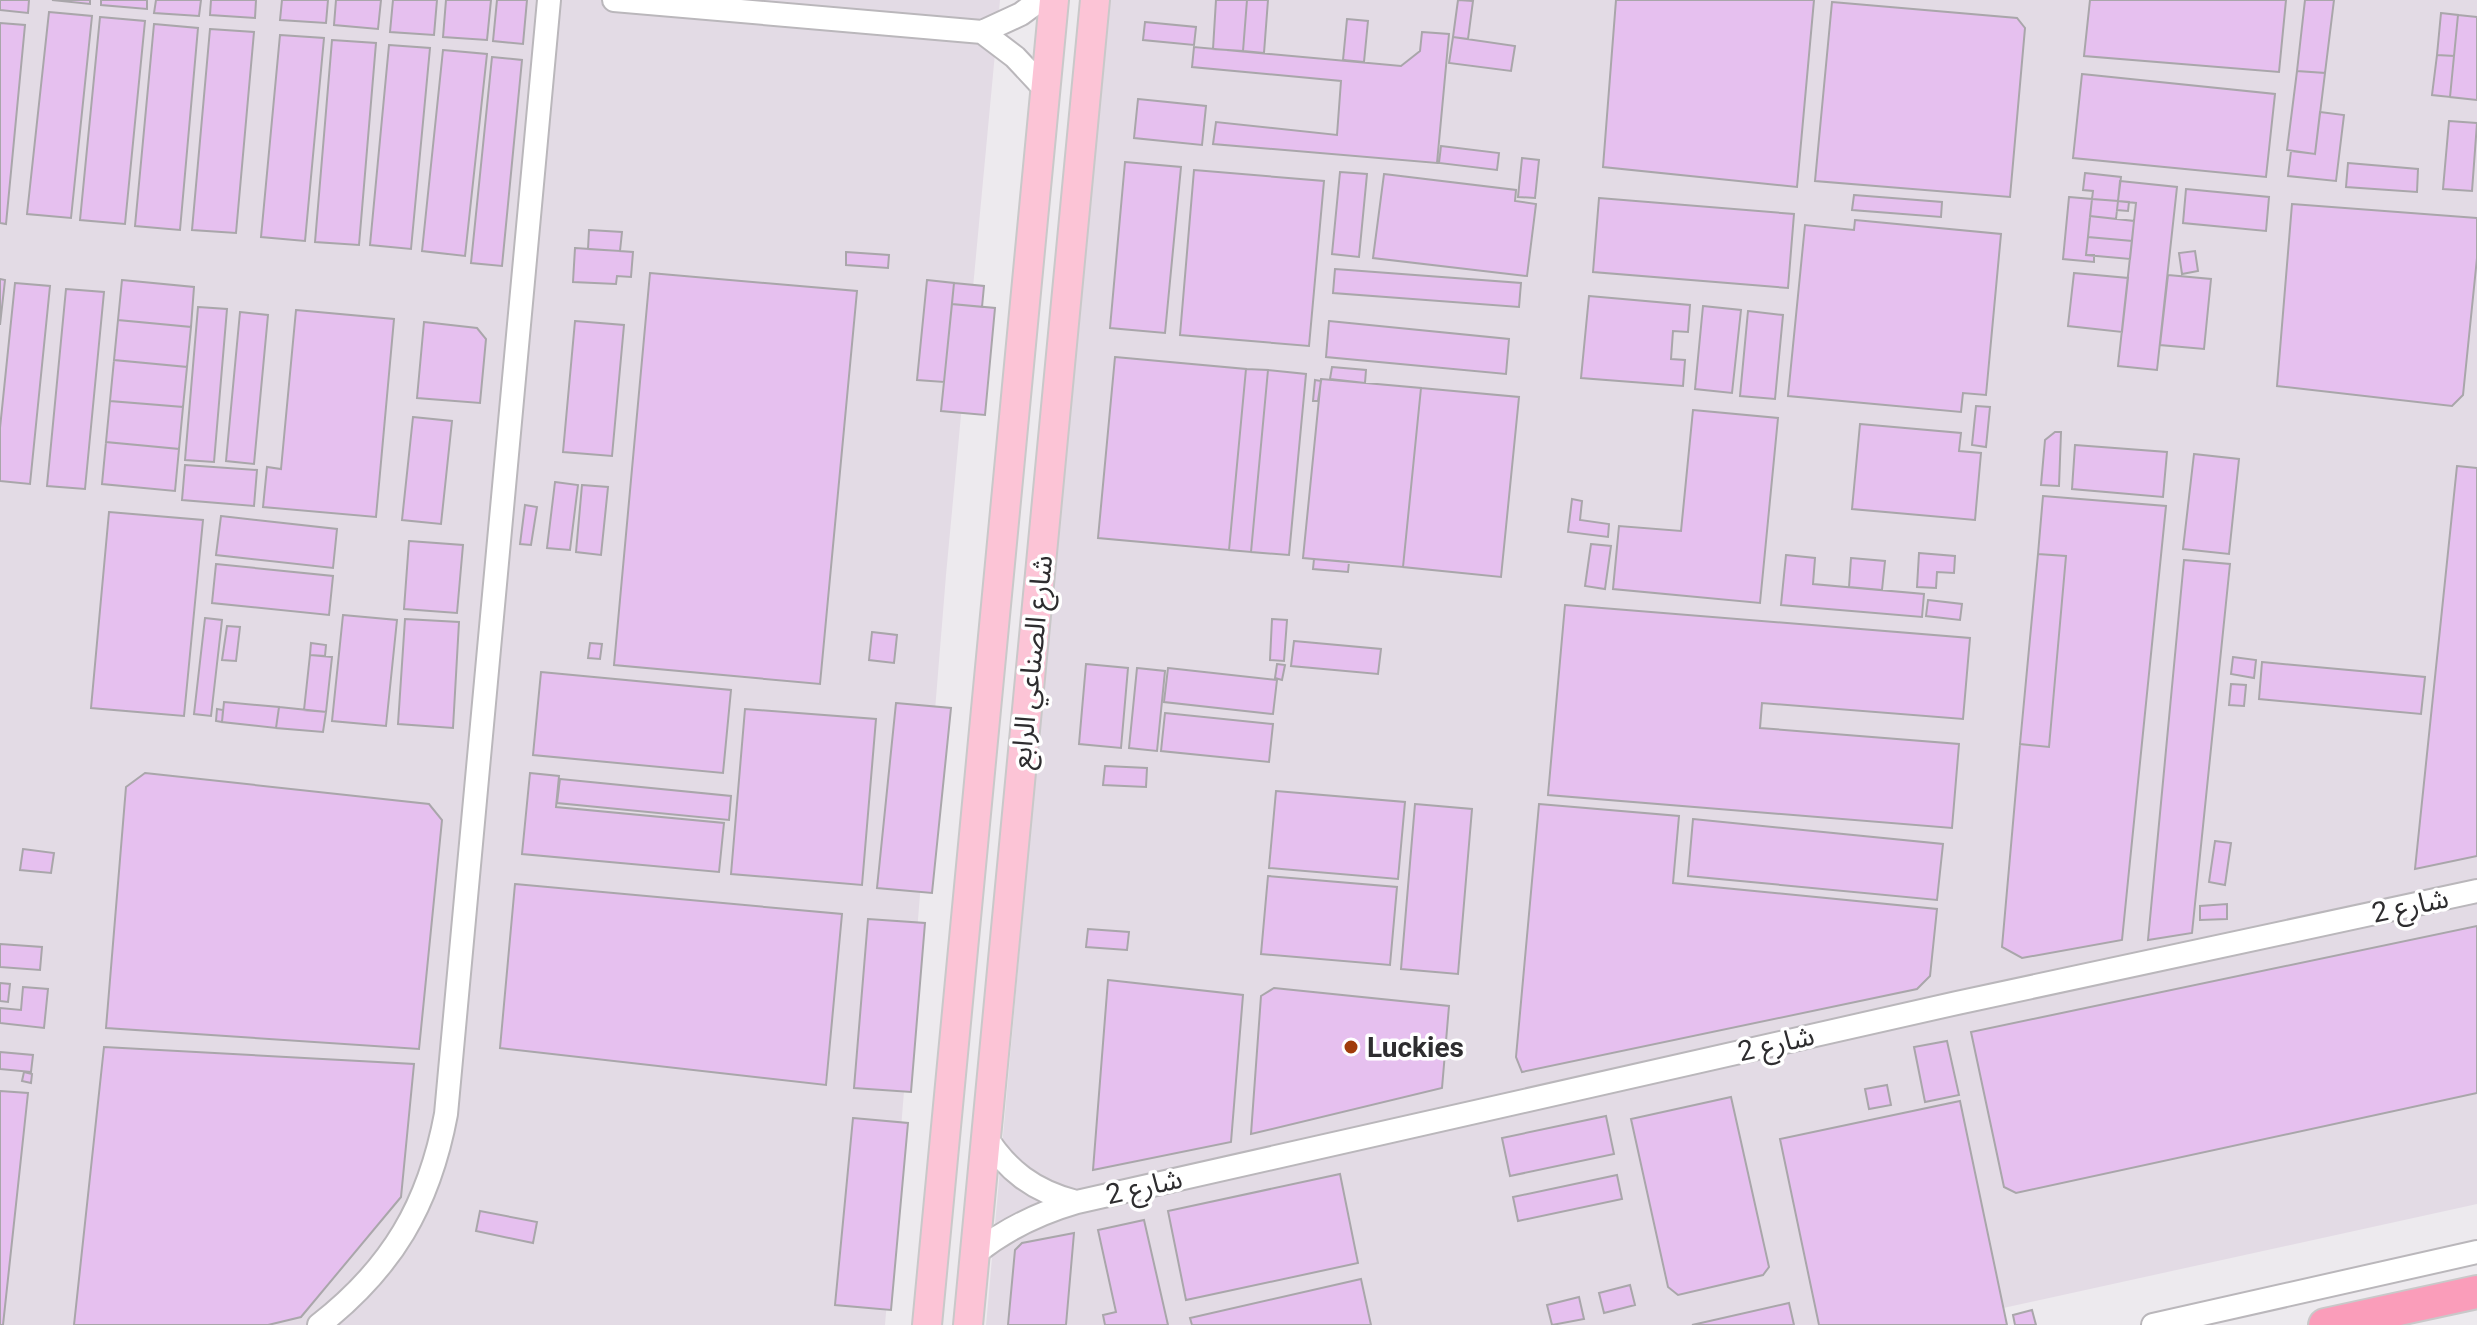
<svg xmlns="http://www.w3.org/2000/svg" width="2477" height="1325" font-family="Roboto,'Noto Sans Arabic',sans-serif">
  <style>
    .built { fill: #e3dbe5 }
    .building { fill: #e6c0ef; stroke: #a9a6aa; stroke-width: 2 }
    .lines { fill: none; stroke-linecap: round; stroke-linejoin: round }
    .minor-casing { stroke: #bab7bb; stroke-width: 26 }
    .major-casing { stroke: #c9c8c9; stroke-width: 32 }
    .highway-casing { stroke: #c9c8c9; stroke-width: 36 }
    .minor { stroke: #fff; stroke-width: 22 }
    .major { stroke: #fcc4d6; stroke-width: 28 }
    .highway { stroke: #fa9dba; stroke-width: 32 }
    .poi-dot { fill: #a03b0b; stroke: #fff; stroke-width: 3 }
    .labels { text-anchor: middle; stroke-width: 7; stroke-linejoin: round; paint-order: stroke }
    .street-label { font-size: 28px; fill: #2e2d2f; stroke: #fff }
    .poi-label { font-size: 28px; font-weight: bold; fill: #2e2d2f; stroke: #fff; text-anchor: start }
  </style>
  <rect width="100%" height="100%" fill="#edeaee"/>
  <path class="built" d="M0,0h1000l-54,575 -61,750h-885z
    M1105,0h1372v1204l-551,121h-940z"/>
  <path class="building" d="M0,0h29l-1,13 -28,-3z
    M52,0h38v4z
    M101,0h46v9l-46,-4z
    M156,0h45l-2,16 -45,-3z
    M211,0h45l-1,18 -45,-3z
    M282,0h46l-2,23 -46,-3z
    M336,0h45l-3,29 -44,-4z
    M393,0h44l-3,35 -44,-3z
    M446,0h45l-4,40 -44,-3z
    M497,0h30l-4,44 -30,-3z
    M1216,0h31l-4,51 -30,-2z
    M1247,0h21l-4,53 -21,-2z
    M1458,0l15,1 -5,38 -15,-2z
    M1616,0h198l-17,187 -194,-20z
    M2090,0h196l-7,72 -195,-16z
    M2305,0h29l-9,73 -28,-2z
    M1832,2l185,16 8,10 -15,169 -195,-16z
    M49,12l43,4 -21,202 -44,-4z
    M2441,13l17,2 -4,41 -17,-1z
    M2458,15l19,2v83l-27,-3z
    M100,17l45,4 -20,203 -45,-4z
    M1347,19l21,2 -4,41 -21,-2z
    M1145,22l51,5 -2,18 -51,-5z
    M0,23l25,2 -19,199 -6,-1z
    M154,24l44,4 -18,202 -45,-4z
    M210,29l44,3 -18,201 -44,-3z
    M1422,32l27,2 -12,129 -224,-19 3,-22 121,13 4,-54 -149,-14 2,-20 207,19 19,-15z
    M280,35l44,3 -19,203 -44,-4z
    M1453,37l62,9 -4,25 -62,-8z
    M332,40l44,3 -17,202 -44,-3z
    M389,45l41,3 -19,201 -41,-4z
    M443,50l44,4 -22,202 -43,-5z
    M2437,55l17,1 -4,41 -18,-2z
    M492,57l30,3 -20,206 -31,-3z
    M2297,71l28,2 -10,81 -28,-4z
    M2082,74l193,20 -9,83 -193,-19z
    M1138,99l68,7 -4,39 -68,-7z
    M2320,112l24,3 -8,66 -48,-5 3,-25 24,3z
    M2449,121l28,2 -5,68 -29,-2z
    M1441,146l58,7 -2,17 -58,-7z
    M1522,158l17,2 -4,38 -17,-1z
    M1125,162l56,5 -16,166 -55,-5z
    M2348,163l70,6 -1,23 -71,-5z
    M1194,170l130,11 -15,165 -129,-11z
    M1340,172l27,2 -8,83 -27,-3z
    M2085,173l36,4 -3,24 -26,-2 1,-8 -10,-1z
    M1384,174l132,16 -1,11 21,3 -9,72 -154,-18z
    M2120,181l57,6 -20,183 -39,-4 18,-163 -18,-2z
    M2186,189l83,8 -3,34 -83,-8z
    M1854,195l88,7 -1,15 -89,-7z
    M2069,197l23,2 -6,56h8v7l-31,-3z
    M1599,198l195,16 -6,74 -195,-16z
    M2092,199l26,2 -2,18 -26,-3z
    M2118,201l11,1 -1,9 -11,-1z
    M2292,204l185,14v40l-14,137 -11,11 -175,-20z
    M2090,216l44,5 -2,20 -44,-4z
    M1855,220l146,14 -15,161 -23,-2 -2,19 -173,-16 17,-171 49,5z
    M589,230l33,2 -2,19 -32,-2z
    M2088,237l44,4 -2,18 -44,-4z
    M575,248l58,4 -2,25 -14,-1 -1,8 -43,-2z
    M2195,251l3,20 -16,3 -3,-21z
    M846,252l43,3 -1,13 -42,-3z
    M1335,269l186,14 -2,24 -186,-14z
    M650,273l207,18 -37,393 -206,-19z
    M2074,273l54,5 -6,54 -54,-6z
    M2168,275l43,4 -7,70 -44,-4z
    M0,279l5,1 -5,45z
    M122,280l72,7 -3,40 -73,-7z
    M927,280l27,3 -10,99 -27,-2z
    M15,283l35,3 -20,198 -30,-3v-53z
    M954,283l30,3 -2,21 -30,-3z
    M66,289l38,3 -19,197 -38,-3z
    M1589,296l101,9 -2,27 -15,-1 -2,28 14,1 -2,26 -102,-8z
    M952,304l43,4 -10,107 -44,-4z
    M1703,306l38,4 -9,83 -37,-4z
    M198,307l29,2 -13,153 -29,-2z
    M296,310l98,9 -18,198 -113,-10 4,-40 14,2z
    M1748,311l35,4 -8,84 -35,-3z
    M240,312l28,3 -14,149 -28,-3z
    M118,320l73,7 -4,40 -73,-7z
    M575,321l49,4 -12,131 -49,-4z
    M1329,321l180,18 -3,35 -180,-17z
    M424,322l53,6 9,11 -6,64 -63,-5z
    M1115,357l131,12 -17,181 -131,-12z
    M114,360l73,7 -4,40 -73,-6z
    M1332,367l34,3 -1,13 -35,-4z
    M1246,369l22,1 -17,182 -22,-2z
    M1268,370l38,4 -17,181 -38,-3z
    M1321,379l100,9 -18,179 -100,-9z
    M1315,380l6,1 -3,20h-5z
    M1421,388l98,9 -18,180 -98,-10z
    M110,401l73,6 -4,42 -73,-7z
    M1976,406l14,1 -4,40 -14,-2z
    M1693,410l85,8 -18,185 -147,-14 6,-63 62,5z
    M413,417l39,4 -11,103 -39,-4z
    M1860,424l101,9 -2,18 22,2 -6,67 -123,-11z
    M2055,432h6l-2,54 -18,-1 4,-45z
    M106,442l73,7 -4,42 -73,-7z
    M2075,445l92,7 -4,45 -91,-8z
    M2194,454l45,5 -10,95 -46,-5z
    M185,465l72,5 -3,36 -72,-6z
    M2457,466l20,2v388l-62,13z
    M555,482l23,3 -8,65 -23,-2z
    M582,485l26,2 -7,68 -25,-3z
    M2043,496l123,10 -44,434 -100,18 -20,-11 18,-203 29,3 17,-191 -28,-2z
    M1572,499l10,2 -2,19 29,4 -1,13 -40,-5z
    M525,505l12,2 -6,38 -11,-1z
    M109,512l94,8 -19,196 -93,-8z
    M221,516l116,13 -4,39 -117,-13z
    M409,541l54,4 -6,68 -53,-4z
    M1591,544l20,2 -6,43 -20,-3z
    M1919,553l36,3 -1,17 -17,-1 -1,16 -19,-1z
    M2038,554l28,2 -17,191 -29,-3z
    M1786,555l29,3 -2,26 111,10 -2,23 -141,-12z
    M1851,558l34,3 -3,29 -33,-3z
    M1314,559l35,3 -1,10 -35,-3z
    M2184,560l46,4 -38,369 -44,7z
    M216,564l117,12 -4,39 -117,-12z
    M1928,600l34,4 -2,16 -34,-4z
    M1565,605l405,33 -7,81 -201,-16 -2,25 199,16 -7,84 -404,-33z
    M343,615l54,5 -11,106 -54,-5z
    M205,618l17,2 -11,96 -17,-2z
    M405,619l54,3 -6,106 -55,-4z
    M1272,619l15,1 -3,41 -14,-1z
    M227,626l13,1 -4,34 -14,-1z
    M872,632l25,3 -3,28 -25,-3z
    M1294,641l87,8 -3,25 -87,-8z
    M311,643l15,2 -1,11 -15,-1z
    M590,643l12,1 -2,15 -12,-1z
    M310,655l22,2 -6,55 -22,-2z
    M2233,657l23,3 -2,18 -23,-4z
    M2262,662l163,15 -4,37 -162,-15z
    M1086,664l42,4 -7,80 -42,-4z
    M1277,664l8,1 -3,15 -7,-2z
    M1137,668l28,3 -8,80 -28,-3z
    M1168,668l109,12 -4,34 -109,-12z
    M541,672l190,18 -8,83 -190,-18z
    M2231,684l15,1 -2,21 -15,-1z
    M224,702l55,5 -3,21 -54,-6z
    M896,703l55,5 -19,185 -55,-5z
    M279,707l47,5 -3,20 -47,-4z
    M217,709l6,1 -1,12 -6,-1z
    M745,709l131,10 -14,166 -131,-11z
    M1165,713l108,11 -4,38 -108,-11z
    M1105,766l42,2 -1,19 -43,-2z
    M145,773l284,31 13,16 -23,229 -313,-21 20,-241z
    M530,773l29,3 -3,31 168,16 -5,49 -197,-18z
    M560,779l171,17 -2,24 -172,-17z
    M1276,791l129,11 -7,77 -129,-11z
    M1415,804l57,5 -14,165 -57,-5z
    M1539,804l140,12 -6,67 264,26 -7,67 -13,13 -395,83 -6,-15z
    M1693,819l250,25 -6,56 -249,-24z
    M2215,841l16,2 -6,42 -16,-3z
    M23,849l31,4 -3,20 -31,-3z
    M1268,876l129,11 -7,78 -129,-11z
    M515,884l327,30 -16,171 -326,-37z
    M2227,904v15l-27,1v-14z
    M868,919l57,4 -14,169 -57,-4z
    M2477,926v167l-461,100 -12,-6 -33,-155z
    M1088,929l41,3 -2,18 -41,-3z
    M0,944l42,3 -2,23 -40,-3z
    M1108,980l135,15 -12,147 -138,28z
    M0,983l10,1 -2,18 -8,-1z
    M23,987l25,2 -4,39 -44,-5v-15l21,2z
    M1274,988l175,18 -7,82 -191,46 10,-138z
    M1947,1041l12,54 -34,7 -11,-55z
    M104,1047l310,17 -13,133 -100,120 -33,8h-194z
    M0,1052l33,3 -2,17 -31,-3z
    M24,1072l8,2 -1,9 -9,-2z
    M1887,1085l4,20 -22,4 -4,-20z
    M0,1091l28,2 -25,232h-3z
    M1731,1097l38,170 -6,8 -85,20 -10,-8 -37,-168z
    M1960,1101l47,224h-188l-39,-186z
    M1606,1116l8,38 -104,22 -8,-38z
    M853,1118l55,5 -17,187 -56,-5z
    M1340,1174l18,89 -172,37 -18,-89z
    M1617,1175l5,24 -104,22 -5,-24z
    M480,1211l57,11 -4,21 -57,-12z
    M1144,1220l24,105h-63l-2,-10 13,-3 -18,-82z
    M1074,1233l-8,92h-58l7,-75 7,-7z
    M1361,1279l10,46h-179l-2,-7z
    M1630,1285l5,20 -31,8 -5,-20z
    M1579,1297l5,22 -32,6 -5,-20z
    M1789,1303l5,22h-102z
    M2032,1310l4,15h-21l-2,-10z"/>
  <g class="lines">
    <defs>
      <path id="minor" d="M614,0l368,32 39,-18 19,-14
        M982,32l33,25 29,31
        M984,1134c23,37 50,57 92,68
        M976,1253c31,-25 63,-40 101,-51l880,-199 520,-112
        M319,1325c73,-57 110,-120 127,-211l103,-1114
        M2153,1325l324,-73"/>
      <path id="major" d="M927,1325l127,-1325
        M968,1325l127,-1325"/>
      <path id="highway" d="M2325,1325l152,-33"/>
    </defs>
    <use href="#minor" class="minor-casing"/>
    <use href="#major" class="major-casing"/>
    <use href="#highway" class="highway-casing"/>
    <use href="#minor" class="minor"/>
    <use href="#major" class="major"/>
    <use href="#highway" class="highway"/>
  </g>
  <circle class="poi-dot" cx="1351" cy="1047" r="8"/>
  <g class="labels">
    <g class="street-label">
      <text transform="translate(1031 662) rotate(-84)" y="10">شارع الصناعي الرابع</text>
      <text transform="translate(2410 905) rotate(-12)" y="10">شارع 2</text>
      <text transform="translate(1776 1043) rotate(-13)" y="10">شارع 2</text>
      <text transform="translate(1144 1186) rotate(-13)" y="10">شارع 2</text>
    </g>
    <g class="poi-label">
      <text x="1367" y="1057">Luckies</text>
    </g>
  </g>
</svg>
